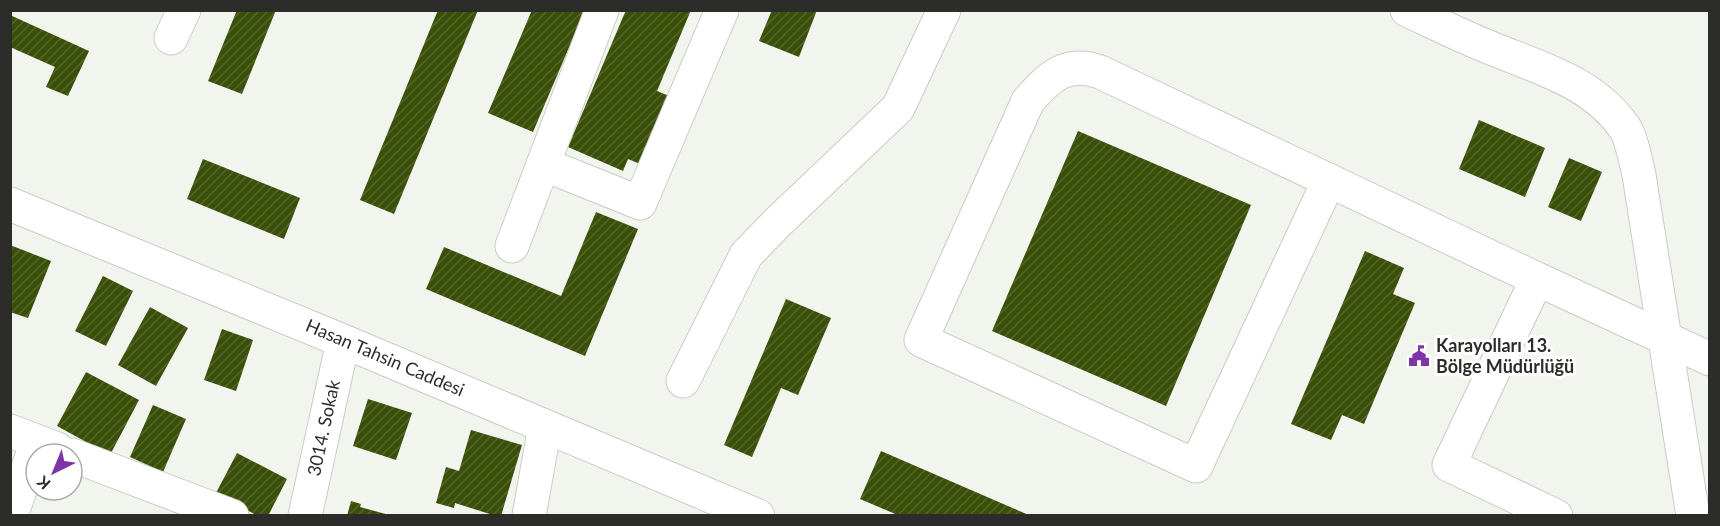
<svg xmlns="http://www.w3.org/2000/svg" width="1720" height="526" font-family="Lato,sans-serif">
  <style>
    .building { fill: url(#building-hatch) }
    .lines { fill: none; stroke-linecap: round; stroke-linejoin: round }
    .minor-casing { stroke: #c9ccc4; stroke-width: 35 }
    .minor { stroke: #fff; stroke-width: 33 }
    .labels { text-anchor: middle; stroke-width: 6; stroke-linejoin: round; paint-order: stroke }
    .poi-label { font-size: 18px; font-weight: bold; fill: #2c2d2a; stroke: #fff; text-anchor: start }
    .street-label { font-size: 18px; fill: #2c2d2a; stroke: #fff }
  </style>
  <defs>
    <pattern id="building-hatch" width="6" height="6" patternUnits="userSpaceOnUse" patternTransform="scale(1.5)"><rect width="6" height="6" fill="#3a4f08"/><path d="M-1 1l2-2M0 6l6-6M5 7l2-2" fill="none" stroke="#55662d"/></pattern>
  </defs>
  <rect width="100%" height="100%" fill="#f2f5ed"/>
  <path class="building" d="M237,10h39l-34,84 -34,-13z
    M438,10h40l-84,204 -34,-14z
    M532,10h53l-52,122 -45,-19z
    M626,10h65l-34,81 22,9 -29,68 -22,-9 -5,12 -55,-24z
    M772,10h45l-18,47 -40,-16z
    M10,15l79,36 -21,45 -22,-9 9,-20 -45,-20z
    M1479,120l66,28 -20,49 -66,-28z
    M1078,131l173,74 -85,201 -174,-75z
    M1569,158l33,14 -21,49 -33,-14z
    M203,159l97,39 -16,41 -97,-40z
    M596,212l42,17 -53,127 -159,-67 18,-42 117,49z
    M10,245l41,16 -23,57 -18,-6z
    M1365,251l39,17 -11,26 22,9 -51,121 -22,-9 -11,25 -40,-16z
    M103,276l30,15 -27,55 -31,-15z
    M786,299l45,19 -33,77 -17,-7 -29,69 -28,-12z
    M150,307l38,21 -32,58 -38,-21z
    M222,329l31,11 -17,51 -32,-11z
    M86,372l53,28 -29,55 -53,-29z
    M368,399l44,14 -16,47 -43,-14z
    M153,405l33,14 -23,53 -33,-15z
    M471,430l51,15 -21,71h-5l-41,-13 -1,5 -18,-5 10,-36 13,4z
    M881,451l150,65h-131l-40,-17z
    M237,453l50,26 -19,37h-10l-42,-23z
    M351,501l10,3 -1,3 33,9h-46z"/>
  <g class="lines">
    <defs>
      <path id="minor" d="M1407,10c28,13 56,27 84,38 48,20 102,34 133,79 7,9 12,35 15,48l54,341
        M171,38l13,-28
        M543,164l97,39 82,-193
        M1329,180l-133,286 -275,-126 107,-239c21,-24 38,-41 72,-29l437,207
        M10,204l333,137 415,175
        M512,246l90,-236
        M683,381l63,-126 32,-33 120,-114 46,-98
        M10,431l47,18
        M72,455l160,61
        M11,516l26,-74
        M305,516l38,-175
        M529,516l16,-90
        M1556,516l-107,-51 88,-186 173,80"/>
    </defs>
    <use href="#minor" class="minor-casing"/>
    <use href="#minor" class="minor"/>
  </g>
  <defs>
    <symbol id="civic-bare" viewBox="-9 -9 18 18"><path d="M-.6-6.5H3V-4.5H.6V-3L4-1V1h2V6H-6V1h2V-1L-.6-3ZM-1.2 2.5V6h2.4V2.5Z" fill="#7e34a6" stroke="#fff" stroke-width="2.5" paint-order="stroke"/></symbol>
  </defs>
  <g fill-rule="evenodd">
    <use href="#civic-bare" x="1404" y="341" width="30" height="30"/>
  </g>
  <g class="labels">
    <g class="poi-label">
      <text x="1436" y="352">Karayolları 13.<tspan x="1436" dy="21">Bölge Müdürlüğü</tspan></text>
    </g>
    <g class="street-label">
      <text transform="translate(385 358) rotate(23)" y="6">Hasan Tahsin Caddesi</text>
      <text transform="translate(324 428) rotate(-78)" y="6">3014. Sokak</text>
    </g>
  </g>
  <rect width="1720" height="526" fill="none" stroke="#2c2d2a" stroke-width="24"/>
  <g transform="translate(54 472) rotate(223)"><circle r="28" fill="#ffffff" stroke="#ababaa" stroke-width="1.5"/>
  <path d="M0-4.5L10 22L0 15L-10 22Z" fill="#7e34a6"/>
  <text y="-9" font-size="16" font-weight="bold" text-anchor="middle" fill="#2c2d2a">K</text>
  </g>
</svg>
